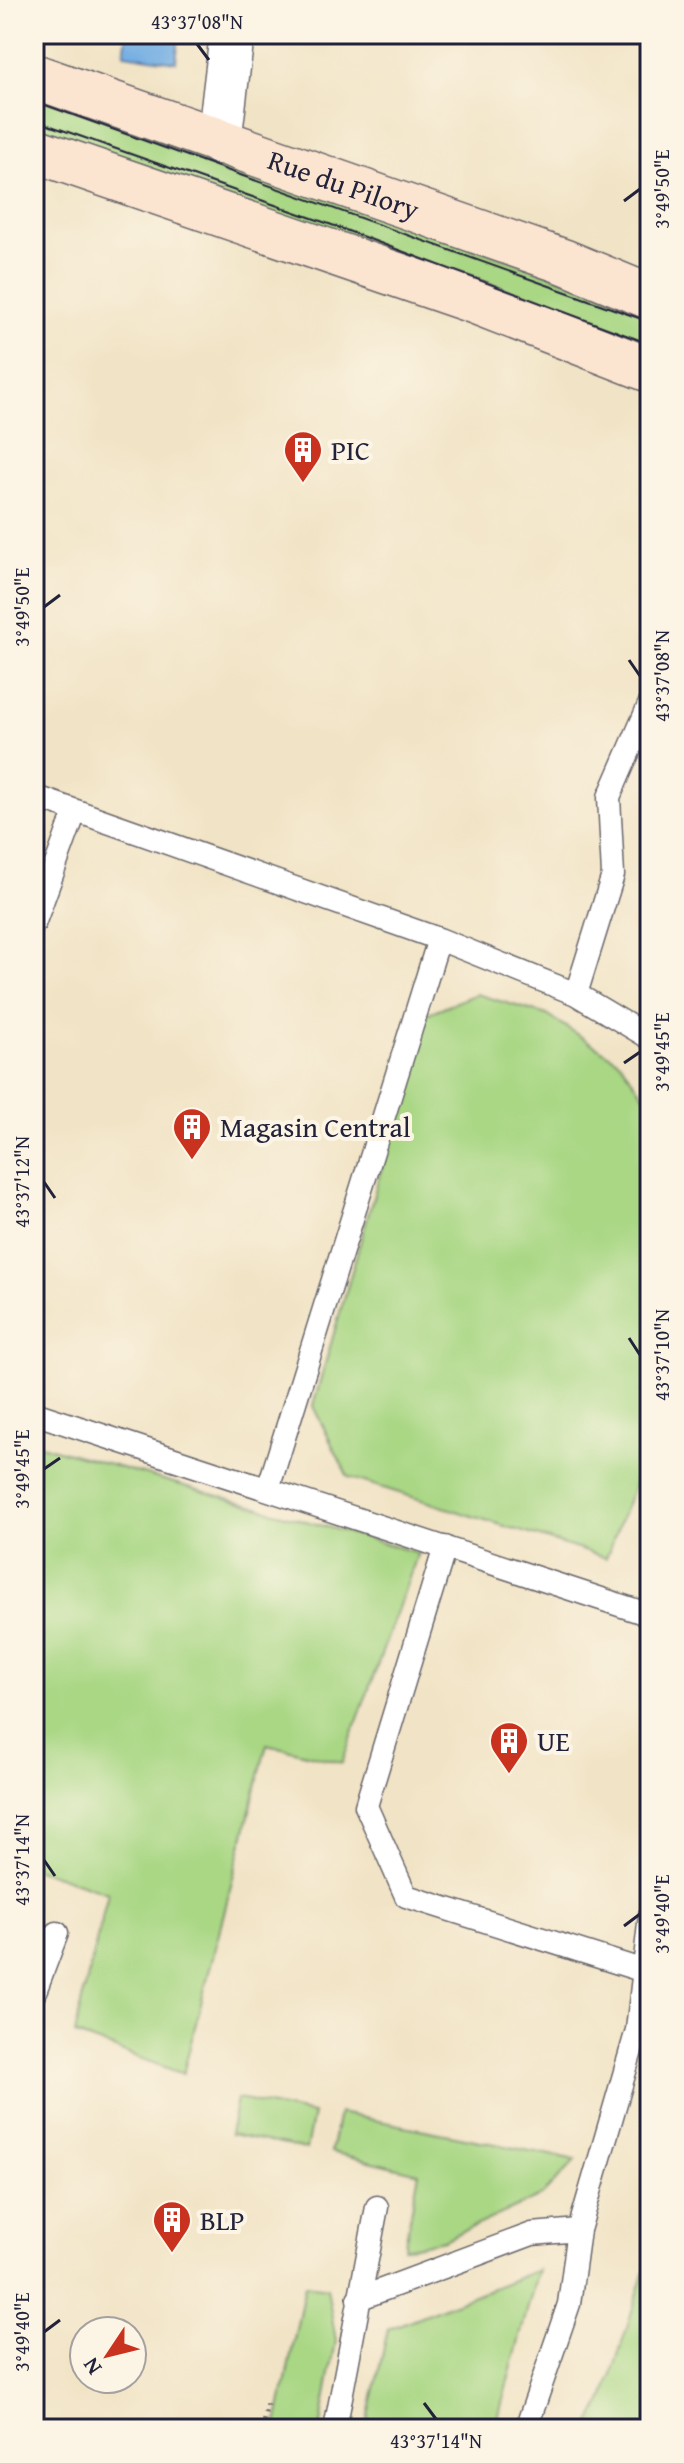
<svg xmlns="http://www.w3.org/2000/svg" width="684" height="2463" font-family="'Gentium Book Plus',serif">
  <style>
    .green { fill: #a9d784; stroke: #667c60; stroke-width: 2 }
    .water { fill: #73ade3; stroke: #4a688f; stroke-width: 2 }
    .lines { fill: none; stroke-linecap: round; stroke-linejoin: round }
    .service-casing { stroke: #6a666b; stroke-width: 25 }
    .minor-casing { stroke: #6a666b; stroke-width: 47 }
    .secondary-casing { stroke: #6a666b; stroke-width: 47 }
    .path { stroke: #6a666b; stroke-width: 5; stroke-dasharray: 2 6; stroke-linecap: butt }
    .service { stroke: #fff; stroke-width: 22 }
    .minor { stroke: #fff; stroke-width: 44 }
    .secondary { stroke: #fce5d0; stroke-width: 44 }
    .tram { stroke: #22223b; stroke-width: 2 }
    .ticks { fill: none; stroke: #22223b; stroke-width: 3 }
    .labels { text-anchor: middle; stroke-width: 8; stroke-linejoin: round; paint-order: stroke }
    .street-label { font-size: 28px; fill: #22223b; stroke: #fcf5e5 }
    .poi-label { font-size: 28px; fill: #22223b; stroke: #fcf5e5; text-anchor: start }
    .neatline { fill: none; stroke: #22223b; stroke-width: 3 }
    .ticks-label { font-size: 20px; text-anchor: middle; fill: #22223b }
  </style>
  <rect width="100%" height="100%" fill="#fcf5e5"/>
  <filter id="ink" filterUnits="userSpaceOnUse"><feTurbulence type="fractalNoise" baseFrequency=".0125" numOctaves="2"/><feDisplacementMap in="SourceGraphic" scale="16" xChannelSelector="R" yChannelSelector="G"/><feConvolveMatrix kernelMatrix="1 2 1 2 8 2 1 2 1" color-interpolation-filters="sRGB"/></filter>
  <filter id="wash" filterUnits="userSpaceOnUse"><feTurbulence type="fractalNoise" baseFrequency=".006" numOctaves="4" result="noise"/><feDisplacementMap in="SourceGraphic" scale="32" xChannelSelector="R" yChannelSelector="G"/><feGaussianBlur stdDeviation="1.8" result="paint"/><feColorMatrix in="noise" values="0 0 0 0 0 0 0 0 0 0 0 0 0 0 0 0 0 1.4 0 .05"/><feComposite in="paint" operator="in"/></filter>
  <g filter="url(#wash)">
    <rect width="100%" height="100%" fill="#f1e3c5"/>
    <path class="green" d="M34,88l616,223v44l-616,-222z
      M476,994l71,21 72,46 31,42v341l-44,114 -258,-81 -35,-71 113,-392z
      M34,1443l384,110 -76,210 -75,-19 -84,330 -109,-40 34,-141 -74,-25z
      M237,2099l76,15 -7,35 -76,-15z
      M339,2113l237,47 -33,35 -99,45 -40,8 15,-75 -88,-21z
      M650,2255v174h-62l17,-33z
      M538,2270l-43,159h-129l22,-100z
      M305,2285l22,3 9,53 -16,88h-44z"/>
    <path class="water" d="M127,34l52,2 -3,26 -52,-8z"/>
  </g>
  <g filter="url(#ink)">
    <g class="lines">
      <defs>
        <path id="service" d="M34,796l405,143 137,55 74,44
          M34,924l41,-112
          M576,994l37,-119 -4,-78 41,-94
          M34,1413l616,202
          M268,1489l171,-550
          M445,1547l-79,259 40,90 238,75
          M34,1994l23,-61
          M358,2299l174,-65 47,-4
          M335,2429l42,-222
          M526,2429l43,-125 10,-74 58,-200 13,-115"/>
        <path id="minor" d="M219,142l13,-108"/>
        <g id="secondary">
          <path id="s1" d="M34,76l531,186 85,35"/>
          <path d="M34,150l442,152 174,68"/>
        </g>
      </defs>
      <use href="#service" class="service-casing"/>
      <use href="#minor" class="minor-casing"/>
      <use href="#secondary" class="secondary-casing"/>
      <path class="path" d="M262,2429l6,-31"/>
      <use href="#service" class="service"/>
      <use href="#minor" class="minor"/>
      <use href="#secondary" class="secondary"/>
      <path class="tram" d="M34,101l616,221
        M34,120l298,105 318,119"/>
    </g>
  </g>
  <path class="ticks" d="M197,44l12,16M624,201l16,-12M44,607l16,-12M629,660l11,16M624,1063l16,-11M44,1182l11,16M629,1338l11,17M44,1469l16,-11M44,1860l11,16M624,1926l16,-12M44,2332l16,-12M424,2403l12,16"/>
  <defs>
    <symbol id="building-pin" viewBox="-11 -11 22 30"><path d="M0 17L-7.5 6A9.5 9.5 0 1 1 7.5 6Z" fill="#c8321e" stroke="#fcf5e5"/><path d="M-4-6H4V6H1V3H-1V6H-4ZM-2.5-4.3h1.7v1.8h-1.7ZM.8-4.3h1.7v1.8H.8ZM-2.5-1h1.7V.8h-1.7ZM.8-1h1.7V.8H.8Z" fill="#fff"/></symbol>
  </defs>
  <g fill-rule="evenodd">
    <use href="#building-pin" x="281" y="428" width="44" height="60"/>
    <use href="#building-pin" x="170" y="1105" width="44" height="60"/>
    <use href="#building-pin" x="487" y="1719" width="44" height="60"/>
    <use href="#building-pin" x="150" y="2198" width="44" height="60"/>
  </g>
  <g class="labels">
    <g class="street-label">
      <text dy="10" stroke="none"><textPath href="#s1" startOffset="328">Rue du Pilory</textPath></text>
    </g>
    <g class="poi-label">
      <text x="331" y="460">PIC</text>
      <text x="220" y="1137">Magasin Central</text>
      <text x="537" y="1751">UE</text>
      <text x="200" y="2230">BLP</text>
    </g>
  </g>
  <rect width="684" height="2463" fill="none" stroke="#fcf5e5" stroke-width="88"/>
  <g transform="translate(108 2355) rotate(235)"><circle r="38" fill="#fcf5e5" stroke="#a5a1a1" stroke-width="2"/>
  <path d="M0-6L14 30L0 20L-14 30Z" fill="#c8321e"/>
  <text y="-12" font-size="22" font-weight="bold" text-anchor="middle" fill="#22223b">N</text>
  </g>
  <rect x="44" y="44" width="596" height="2375" class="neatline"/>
  <g class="ticks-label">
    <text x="197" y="29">43°37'08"N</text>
    <text transform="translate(662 189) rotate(-90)" y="7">3°49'50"E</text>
    <text transform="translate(22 607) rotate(-90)" y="7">3°49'50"E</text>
    <text transform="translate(662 676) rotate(-90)" y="7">43°37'08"N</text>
    <text transform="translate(662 1052) rotate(-90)" y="7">3°49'45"E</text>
    <text transform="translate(22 1182) rotate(-90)" y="7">43°37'12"N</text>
    <text transform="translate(662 1355) rotate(-90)" y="7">43°37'10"N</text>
    <text transform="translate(22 1469) rotate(-90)" y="7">3°49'45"E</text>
    <text transform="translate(22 1860) rotate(-90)" y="7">43°37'14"N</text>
    <text transform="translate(662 1914) rotate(-90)" y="7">3°49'40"E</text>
    <text transform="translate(22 2332) rotate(-90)" y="7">3°49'40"E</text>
    <text x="436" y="2448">43°37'14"N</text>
  </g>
</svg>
